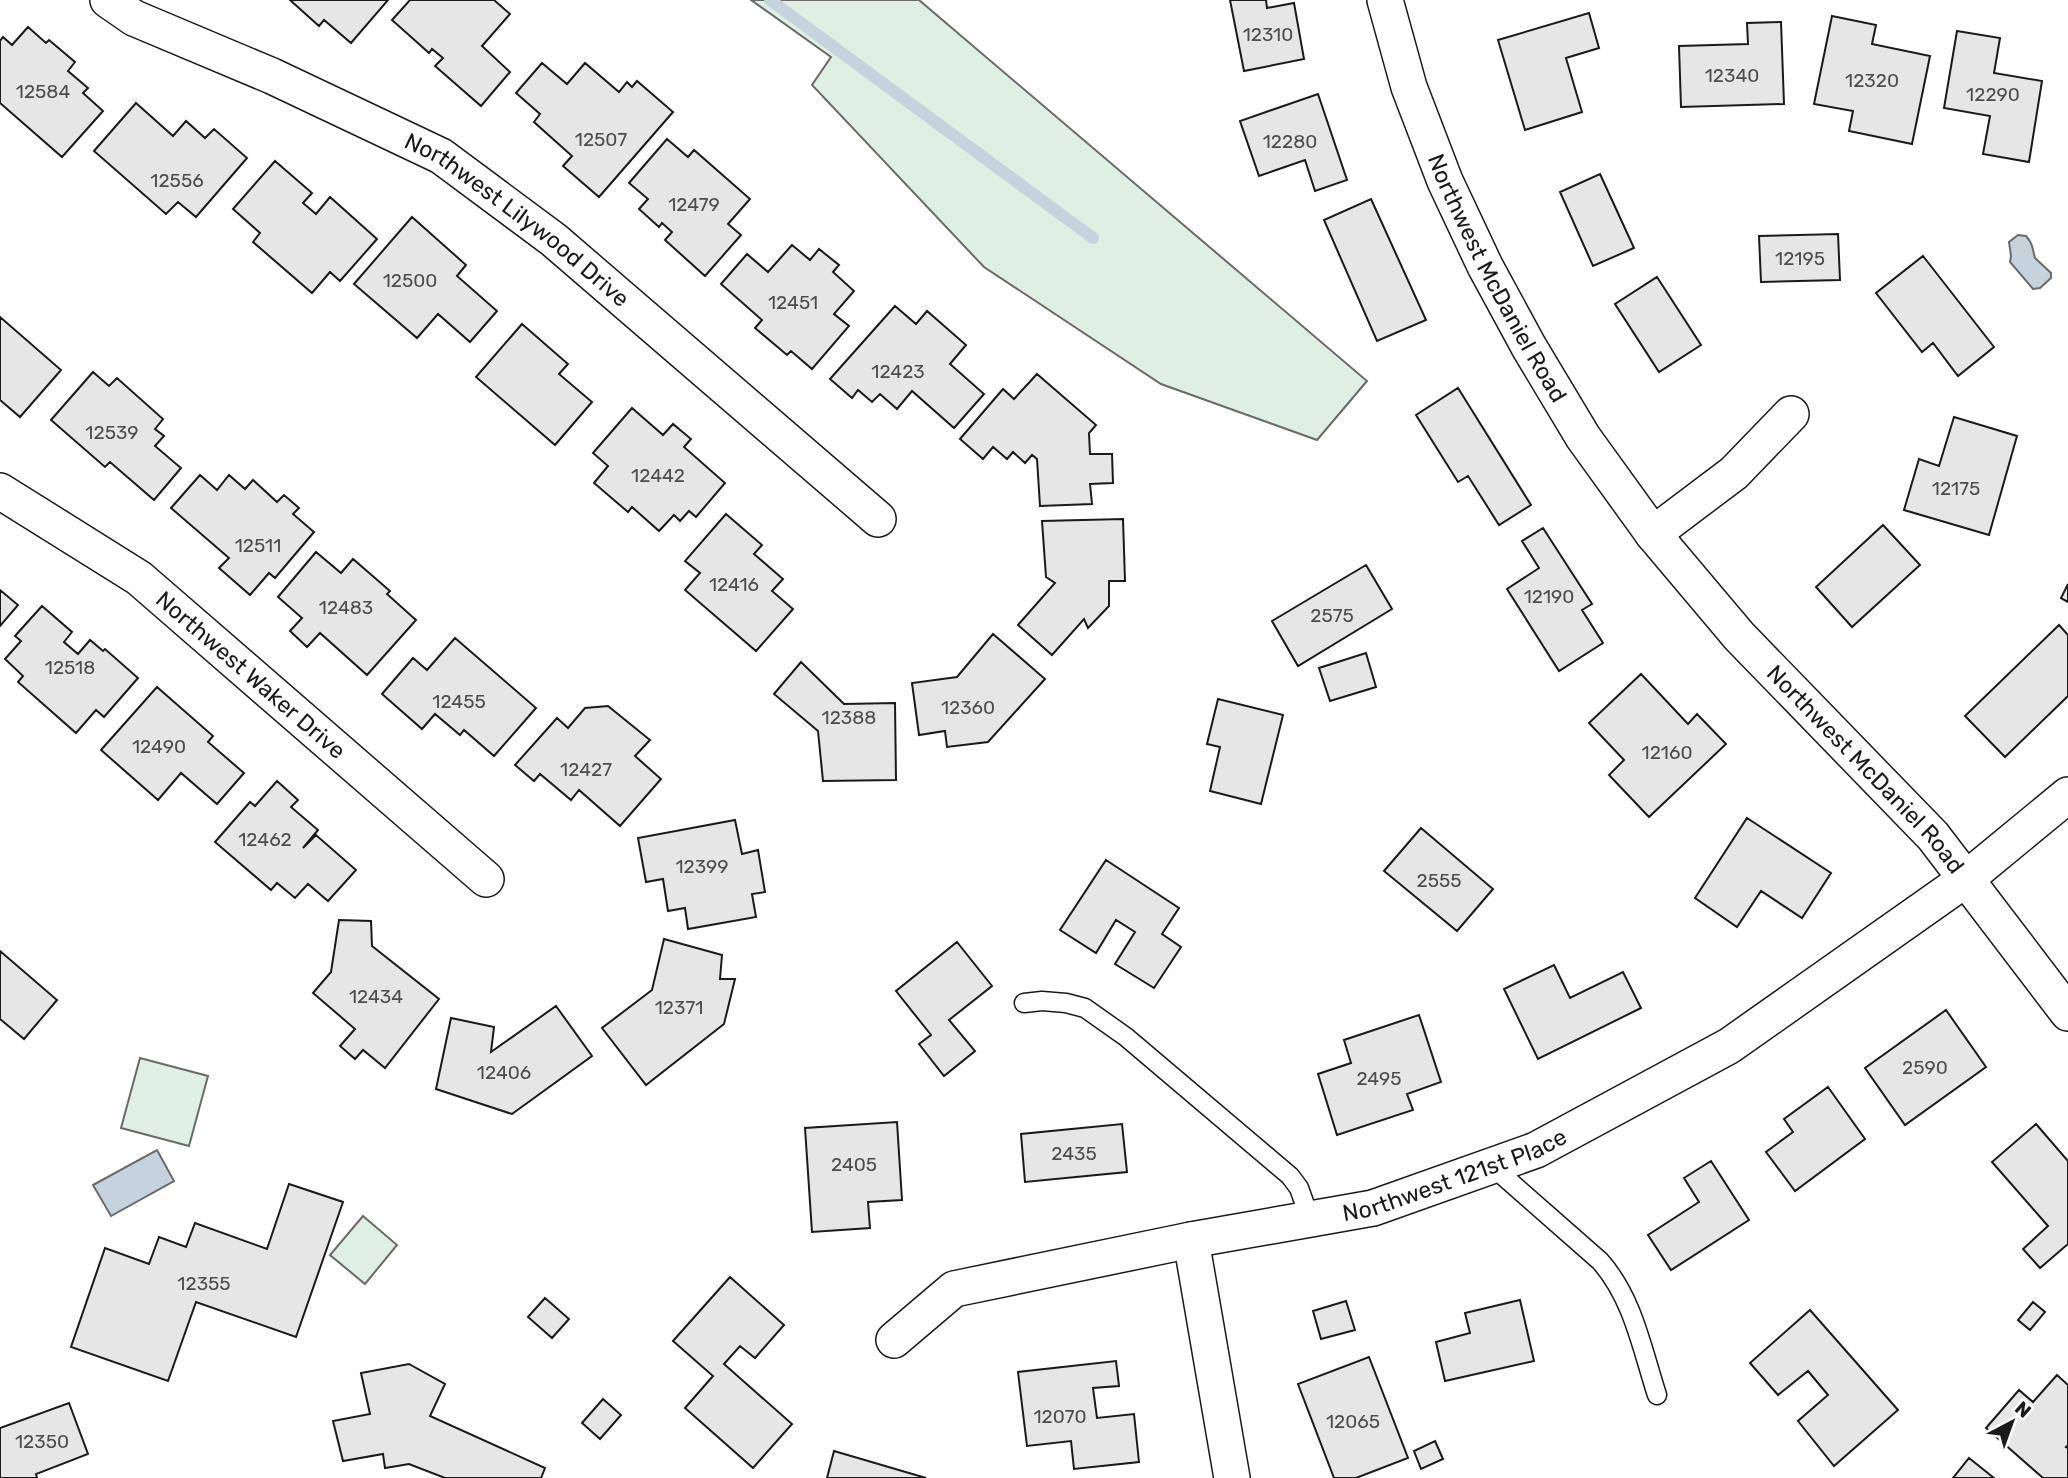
<svg xmlns="http://www.w3.org/2000/svg" width="2068" height="1478" font-family="Rubik,sans-serif">
  <style>
    .green { fill: #e0efe3; stroke: #6a6a6a; stroke-width: 2 }
    .water { fill: #c6d2dc; stroke: #6a6a6a; stroke-width: 2 }
    .lines { fill: none; stroke-linecap: round; stroke-linejoin: round }
    .stream { stroke: #c6d2dc; stroke-width: 12 }
    .building { fill: #e6e6e6; stroke: #1a1a1a; stroke-width: 2 }
    .service-casing { stroke: #1a1a1a; stroke-width: 21 }
    .minor-casing { stroke: #1a1a1a; stroke-width: 38 }
    .service { stroke: #fff; stroke-width: 18 }
    .minor { stroke: #fff; stroke-width: 35 }
    .labels { text-anchor: middle; stroke-width: 5; stroke-linejoin: round; paint-order: stroke }
    .number-label { font-size: 19px; fill: #4d4d4d }
    .street-label { font-size: 23px; fill: #1a1a1a; stroke: #fff }
  </style>
  <rect width="100%" height="100%" fill="#fff"/>
  <path class="green" d="M751,0h168l448,381 -50,59 -156,-56 -177,-117 -172,-182 19,-28z
    M140,1058l68,18 -19,70 -68,-18z
    M363,1216l34,29 -32,39 -35,-29z"/>
  <path class="water" d="M2018,235l8,1c7,8 6,11 9,22l16,15v5l-11,10 -7,1 -23,-27 1,-6 -2,-14z
    M157,1150l17,31 -63,35 -18,-31z"/>
  <g class="lines">
    <path class="stream" d="M770,0l323,238"/>
  </g>
  <path class="building" d="M290,0h98l-37,43 -27,-23 -5,6z
    M410,0h84l16,14 -28,32 28,26 -29,34 -46,-40 8,-8 -11,-9 -3,4 -37,-33z
    M1230,0h36l1,8 27,-5 10,56 -60,12z
    M1589,13l10,35 -33,10 16,54 -57,18 -27,-90z
    M1832,16l44,9 -4,19 58,12 -18,88 -63,-13 4,-20 -39,-7z
    M1781,22l3,82 -103,3 -2,-61 69,-2 -1,-21z
    M28,27l18,16 3,-3 26,22 -7,9 20,17 -5,5 20,18 -41,46 -62,-54v-62l3,-4 9,8z
    M1957,31l43,7 -6,35 48,8 -13,81 -46,-8 7,-38 -46,-8z
    M542,63l25,21 18,-21 34,29 8,-10 5,5 5,-6 36,31 -74,85 -36,-31 9,-10 -38,-34 6,-8 -24,-21z
    M1318,94l29,86 -32,11 -10,-31 -46,16 -19,-55z
    M136,103l37,33 13,-15 19,17 9,-9 33,29 -51,59 -18,-15 -12,12 -72,-63z
    M667,139l21,18 6,-7 56,49 -22,25 13,11 -36,41 -40,-36 7,-8 -10,-9 -3,4 -20,-18 9,-10 -19,-16z
    M275,161l37,32 -9,10 13,11 14,-17 47,42 -37,42 -10,-9 -18,21 -59,-51 7,-9 -27,-24z
    M1600,174l34,74 -41,18 -33,-74z
    M1371,199l55,121 -49,21 -53,-121z
    M412,217l54,48 -9,11 40,35 -27,31 -32,-28 -21,24 -63,-54z
    M1838,234l2,46 -79,2 -2,-46z
    M792,245l18,15 9,-11 20,16 -6,7 21,19 -20,23 15,12 -37,43 -21,-18 -4,4 -32,-27 7,-8 -41,-36 26,-30 21,18z
    M1923,256l71,91 -36,29 -25,-33 -11,9 -46,-59z
    M1657,277l44,68 -42,27 -44,-68z
    M895,306l21,18 11,-13 39,34 -16,19 34,30 -30,34 -42,-37 -15,18 -17,-15 -8,8 -14,-12 -6,8 -22,-19z
    M0,317l61,53 -41,47 -20,-17z
    M522,324l46,40 -9,10 33,28 -37,43 -79,-68z
    M93,372l16,14 8,-8 46,41 -8,10 9,7 -9,10 26,22 -27,32 -44,-38 -5,5 -54,-47z
    M1037,374l59,51 -7,8 1,21h22l1,29 -23,1 2,20 -52,2 -3,-47 -5,-4 -7,8 -12,-11 -6,7 -14,-12 -10,12 -23,-20 43,-50 11,10z
    M1458,388l73,117 -32,20 -31,-49 -10,6 -42,-67z
    M632,408l31,27 10,-11 18,15 -7,8 41,36 -29,34 -7,-6 -9,10 -6,-6 -15,16 -27,-24 -4,5 -34,-29 14,-17 -15,-13z
    M1954,417l63,19 -28,99 -85,-25 15,-51 20,7z
    M200,475l17,15 12,-15 16,14 8,-9 24,22 7,-7 15,13 -6,6 21,18 -39,46 -6,-5 -19,22 -31,-27 10,-10 -58,-50z
    M726,514l36,31 -8,9 29,25 -11,12 21,18 -37,42 -71,-61 15,-17 -15,-12z
    M1123,519l2,62h-16v25l-21,22 -4,-9 -32,36 -34,-30 37,-42 -9,-6 -4,-56z
    M1883,525l37,40 -68,62 -36,-40z
    M1543,528l49,76 -10,6 21,33 -44,28 -52,-82 32,-21 -17,-27z
    M316,552l25,21 12,-14 37,32 -3,3 29,26 -49,55 -47,-42 -13,14 -17,-16 12,-13 -24,-21z
    M1366,565l26,44 -94,57 -26,-45z
    M2068,584v18l-7,-4z
    M0,590l18,15 -18,21z
    M42,606l30,26 -8,10 14,12 12,-14 13,11 2,-2 33,29 -34,39 -8,-7 -20,23 -58,-51 5,-6 -18,-17 16,-18 -6,-5z
    M2059,625l9,10v61l-63,61 -40,-41z
    M993,634l52,45 -57,63 -41,5 -2,-16 -26,4 -7,-52 45,-6z
    M455,638l81,70 -42,48 -30,-26 -4,5 -25,-21 -13,15 -40,-35 31,-36 14,12z
    M1366,653l10,34 -46,14 -11,-33z
    M801,662l43,42 51,-1 1,77 -73,1 -5,-50 -44,-37z
    M1641,674l47,50 9,-10 29,30 -77,73 -40,-42 15,-15 -35,-37z
    M157,687l56,49 -5,6 36,31 -27,31 -36,-31 -23,27 -57,-50z
    M1218,699l65,16 -22,89 -51,-13 10,-44 -13,-3z
    M608,706l42,34 -15,16 26,23 -41,47 -41,-36 -8,10 -31,-26 -6,7 -19,-16 42,-47 11,10 17,-20z
    M277,781l21,19 -7,7 27,23 -15,18 13,-13 40,35 -28,31 -20,-17 -13,14 -18,-15 -6,7 -56,-48 35,-40 5,4z
    M1747,818l84,55 -29,45 -41,-27 -24,36 -42,-29z
    M735,820l7,34 16,-4 7,42 -13,2 4,23 -68,12 -3,-21 -17,3 -5,-32 -17,3 -8,-44z
    M1421,828l72,61 -36,42 -73,-60z
    M1106,860l73,48 -17,26 19,13 -27,41 -39,-24 20,-32 -19,-12 -20,33 -36,-23z
    M339,920l32,1 1,25 67,53 -54,69 -22,-18 -8,9 -15,-13 15,-17 -42,-36 18,-21z
    M664,939l58,16 -2,24h15l-11,45 -78,61 -44,-57 50,-38z
    M957,942l35,44 -43,34 26,31 -31,25 -25,-32 12,-9 -35,-44z
    M0,951l57,49 -33,39 -24,-20z
    M1554,965l16,33 53,-26 18,36 -103,51 -34,-70z
    M556,1006l36,50 -80,58 -76,-25 15,-71 43,9 -3,25z
    M1946,1010l40,57 -81,58 -40,-57z
    M1419,1015l22,67 -34,12 6,16 -76,25 -19,-61 33,-11 -7,-23z
    M1828,1087l37,52 -70,52 -29,-39 27,-20 -9,-13z
    M897,1122l5,78 -34,2 2,26 -58,4 -7,-104z
    M1122,1124l5,48 -102,10 -4,-48z
    M2036,1124l32,37v83l-28,24 -17,-19 25,-23 -56,-64z
    M1711,1161l38,59 -78,50 -23,-35 51,-33 -15,-24z
    M289,1184l54,18 -47,135 -100,-35 -28,79 -97,-34 34,-99 44,16 10,-27 27,10 9,-24 72,26z
    M730,1277l54,48 -29,33 -15,-12 -16,18 68,60 -39,44 -68,-60 28,-32 -40,-35z
    M545,1298l24,21 -17,19 -24,-21z
    M1520,1300l14,61 -89,20 -9,-39 34,-9 -5,-20z
    M1346,1301l9,29 -34,9 -8,-28z
    M2033,1302l12,10 -15,18 -12,-10z
    M1810,1310l88,100 -64,56 -36,-45 30,-26 -20,-24 -30,24 -28,-32z
    M1369,1357l39,101 -52,20h-22l-36,-94z
    M1116,1361l3,25 -26,2 4,30 37,-4 5,48 -65,7 -3,-28 -44,5 -9,-74z
    M409,1364l36,20 -15,32 115,52 -4,10h-96l-36,-14 -24,4 -2,-14 -40,7 -10,-40 37,-7 -9,-41z
    M2057,1375l11,10v60l-2,2 2,1v30h-25l-57,-50 33,-38 14,12z
    M603,1399l18,16 -21,24 -18,-16z
    M69,1403l19,51 -52,20 1,4h-37v-50z
    M1435,1441l8,18 -22,10 -7,-18z
    M834,1451l92,27h-99z
    M1969,1458l25,20h-41z"/>
  <g class="lines">
    <defs>
      <path id="service" d="M1024,1003l18,-2 24,2 19,5 41,29 164,139 9,12 11,31
        M1492,1166l108,95c33,37 42,88 57,134"/>
      <g id="minor">
        <path id="s1" d="M108,0l26,18 138,58 169,80 113,84 324,279"/>
        <path id="s2" d="M1385,0l24,87 36,94 40,85 44,81 54,90 70,97 86,102 194,200 135,177"/>
        <path id="s3" d="M0,491l139,87 347,301"/>
        <path d="M1653,534l81,-61 57,-59"/>
        <path d="M1191,1240l41,238"/>
        <path id="s4" d="M894,1340l60,-51 237,-49 182,-32 163,-58 193,-104 237,-167 102,-84"/>
      </g>
    </defs>
    <use href="#service" class="service-casing"/>
    <use href="#minor" class="minor-casing"/>
    <use href="#service" class="service"/>
    <use href="#minor" class="minor"/>
  </g>
  <g class="labels">
    <g class="number-label">
      <text x="1268" y="41">12310</text>
      <text x="1732" y="82">12340</text>
      <text x="1872" y="87">12320</text>
      <text x="43" y="98">12584</text>
      <text x="1993" y="101">12290</text>
      <text x="601" y="146">12507</text>
      <text x="1290" y="148">12280</text>
      <text x="177" y="187">12556</text>
      <text x="694" y="211">12479</text>
      <text x="1800" y="265">12195</text>
      <text x="410" y="287">12500</text>
      <text x="793" y="309">12451</text>
      <text x="898" y="378">12423</text>
      <text x="112" y="439">12539</text>
      <text x="658" y="482">12442</text>
      <text x="1956" y="495">12175</text>
      <text x="258" y="552">12511</text>
      <text x="734" y="591">12416</text>
      <text x="1549" y="603">12190</text>
      <text x="346" y="614">12483</text>
      <text x="1332" y="622">2575</text>
      <text x="70" y="674">12518</text>
      <text x="459" y="708">12455</text>
      <text x="968" y="714">12360</text>
      <text x="849" y="724">12388</text>
      <text x="159" y="753">12490</text>
      <text x="1667" y="759">12160</text>
      <text x="586" y="776">12427</text>
      <text x="265" y="846">12462</text>
      <text x="702" y="873">12399</text>
      <text x="1439" y="887">2555</text>
      <text x="376" y="1003">12434</text>
      <text x="679" y="1014">12371</text>
      <text x="1925" y="1074">2590</text>
      <text x="504" y="1079">12406</text>
      <text x="1379" y="1085">2495</text>
      <text x="1074" y="1160">2435</text>
      <text x="854" y="1171">2405</text>
      <text x="204" y="1290">12355</text>
      <text x="1060" y="1423">12070</text>
      <text x="1353" y="1428">12065</text>
      <text x="42" y="1448">12350</text>
    </g>
    <g class="street-label">
      <text dy="8" stroke="none"><textPath href="#s1" startOffset="467">Northwest Lilywood Drive</textPath></text>
      <text dy="8" stroke="none"><textPath href="#s2" startOffset="301">Northwest McDaniel Road</textPath></text>
      <text dy="8" stroke="none"><textPath href="#s3" startOffset="312">Northwest Waker Drive</textPath></text>
      <text dy="8" stroke="none"><textPath href="#s2" startOffset="919">Northwest McDaniel Road</textPath></text>
      <text dy="8" stroke="none"><textPath href="#s4" startOffset="593">Northwest 121st Place</textPath></text>
    </g>
  </g>
  <g transform="translate(2012 1422) rotate(41)" stroke="#ffffff" stroke-width="5" paint-order="stroke">
  <path d="M0-5L12 26L0 18L-12 26Z" fill="#1a1a1a"/>
  <text y="-10" font-size="19" font-weight="bold" text-anchor="middle" fill="#1a1a1a">N</text>
  </g>
</svg>
